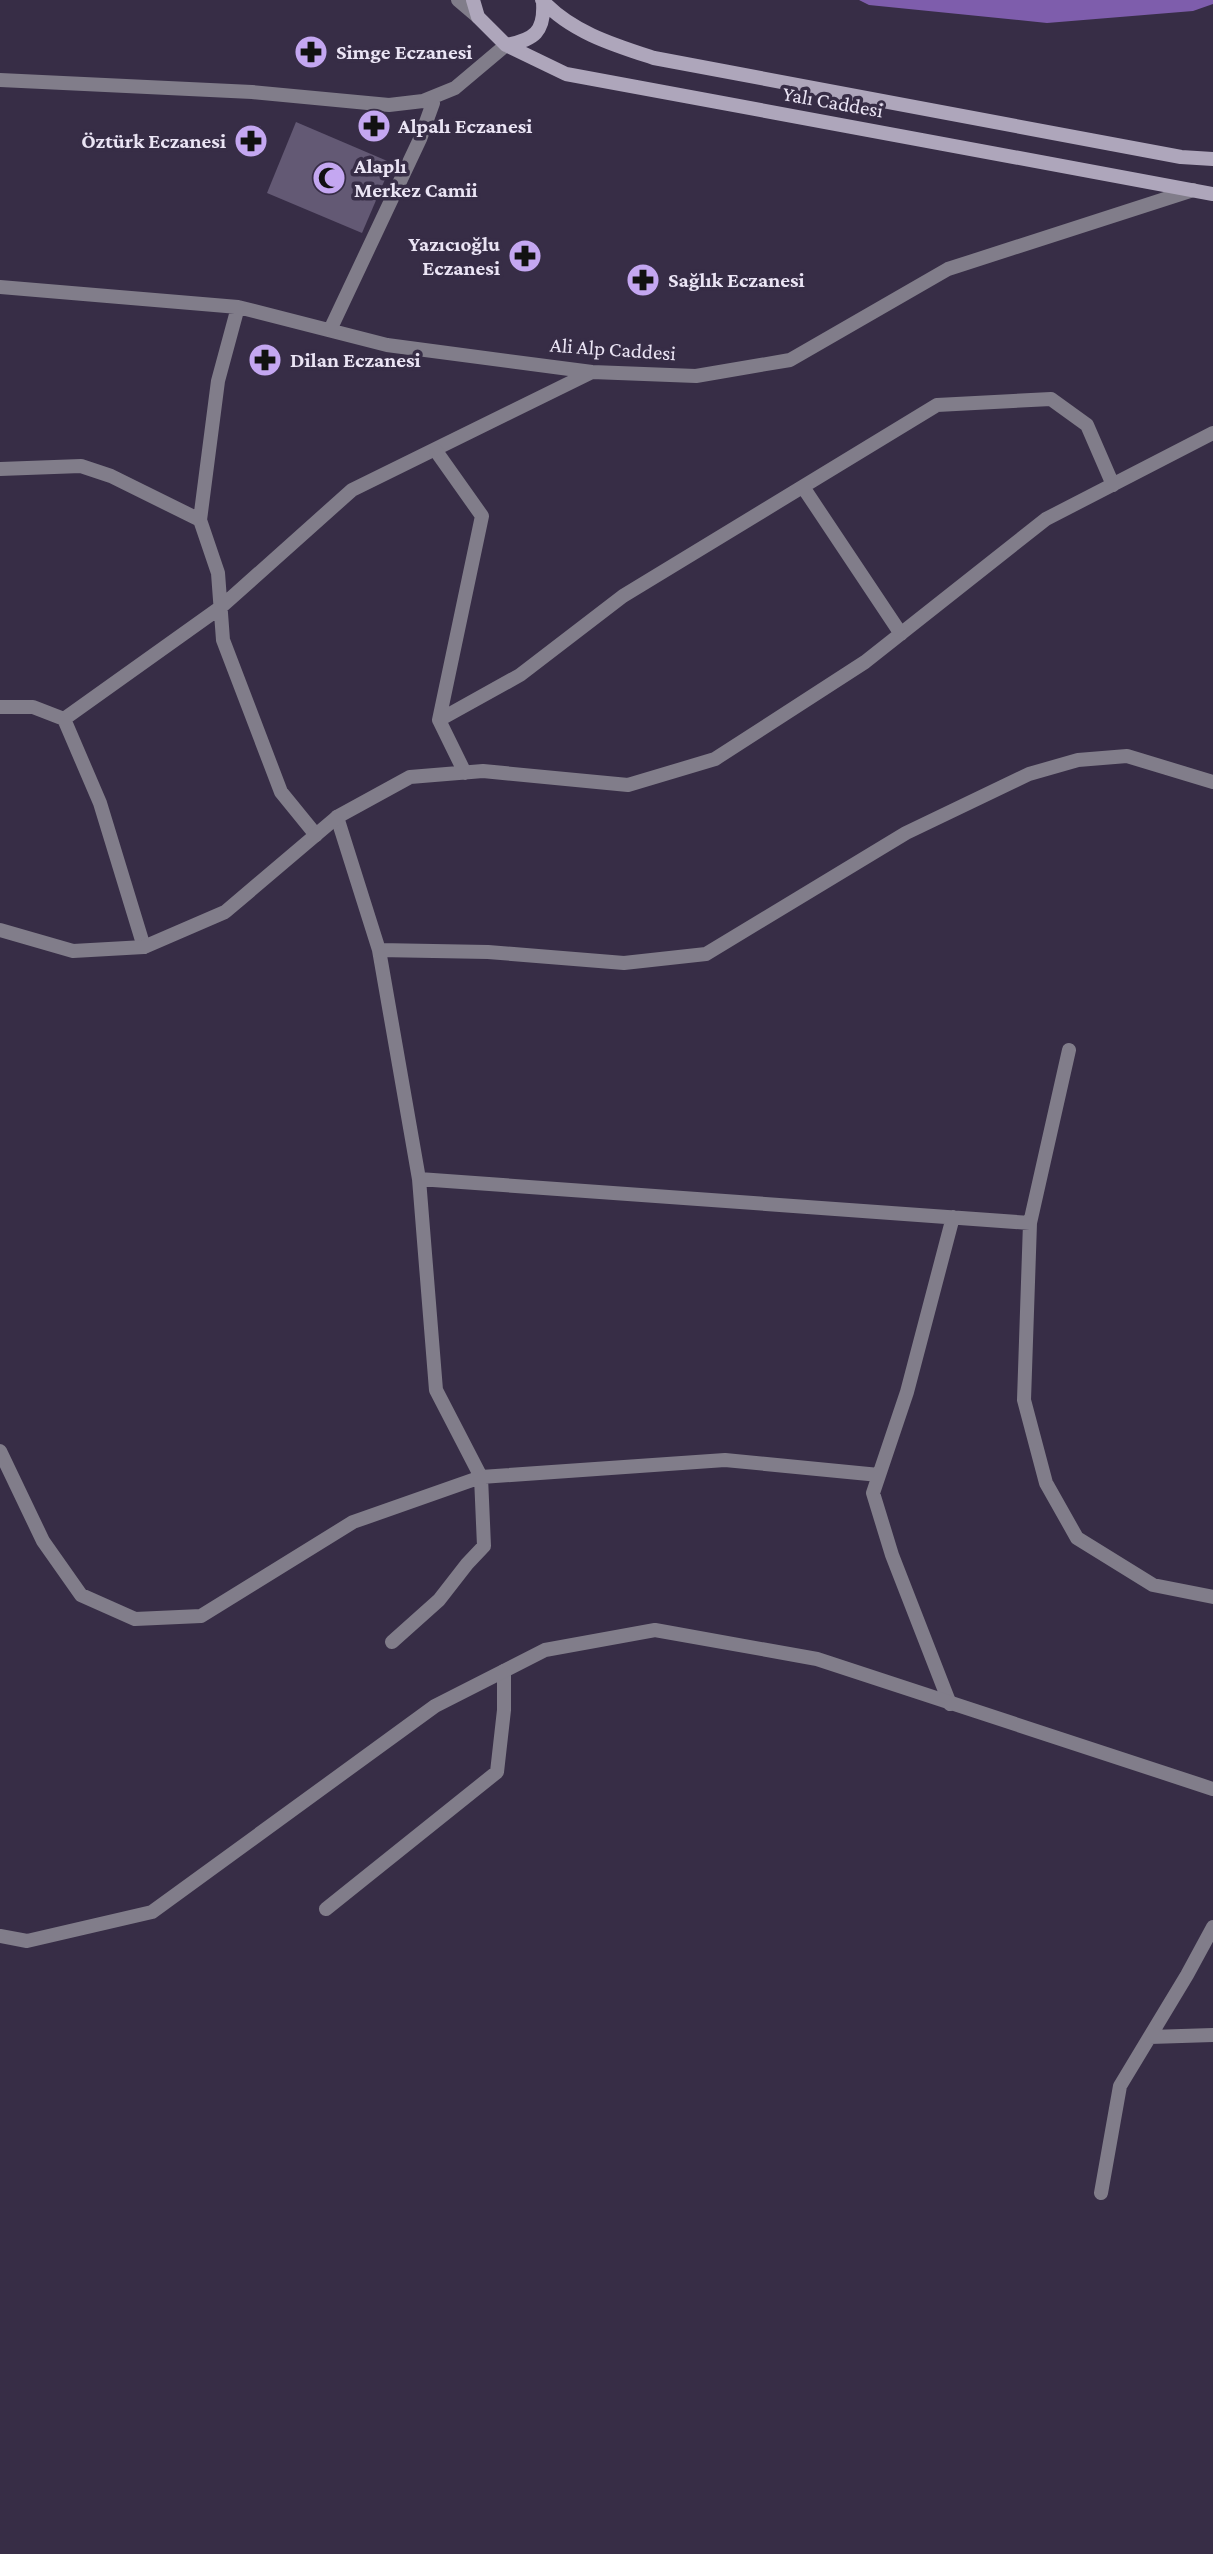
<svg xmlns="http://www.w3.org/2000/svg" width="1213" height="2554" font-family="'Crimson Pro',serif">
  <style>
    .water { fill: #7e5dac }
    .building { fill: #635974 }
    .lines { fill: none; stroke-linecap: round; stroke-linejoin: round }
    .minor { stroke: #817d8a; stroke-width: 14 }
    .tertiary { stroke: #817d8a; stroke-width: 14 }
    .secondary { stroke: #aea6bb; stroke-width: 14 }
    .labels { text-anchor: middle; stroke-width: 7; stroke-linejoin: round; paint-order: stroke }
    .poi-label { font-size: 21px; font-weight: bold; fill: #eae4f4; stroke: #372d46; text-anchor: start }
    .street-label { font-size: 21px; fill: #eae4f4; stroke: #372d46 }
  </style>
  <rect width="100%" height="100%" fill="#372d46"/>
  <path class="water" d="M859,0h354v4l-20,7 -146,12 -178,-18z"/>
  <path class="building" d="M296,122l96,41 -30,70 -95,-40z"/>
  <g class="lines">
    <path class="minor" d="M0,80l252,12 137,13 34,-4 32,-13 51,-43
      M0,287l238,20 149,38 205,27 104,4 94,-16 158,-91 245,-79
      M238,307l-20,74 -18,139 18,53 5,67 58,152 35,43
      M330,330l90,-191 13,-36 -10,-2
      M0,469l81,-3 30,10 89,44
      M0,707h33l31,12 36,84 44,144
      M64,719l157,-112 131,-117 240,-118
      M337,817l42,133 40,229 17,211 45,87 3,69 -17,18 -28,36 -47,42
      M379,950l109,2 136,11 82,-9 200,-121 123,-59 49,-14 49,-4 86,26
      M1069,1050l-39,173 -6,177 22,83 31,55 76,47 60,12
      M419,1179l611,44
      M0,1451l43,90 38,54 54,24 66,-3 152,-94 128,-45 244,-17 154,15
      M950,1704l-58,-149 -19,-62 34,-101 46,-175
      M326,1909l171,-137 7,-62v-39
      M1150,2037l63,-2
      M1101,2193l19,-107 67,-111 26,-48"/>
    <path class="tertiary" d="M458,0l20,17
      M436,451l46,65 -43,204 26,53
      M803,487l98,147
      M439,720l81,-45 103,-79 314,-191 114,-6 36,26 26,60
      M0,930l73,21 71,-4 81,-35 112,-95 73,-40 73,-6 145,14 87,-26 150,-97 181,-143 167,-86
      M0,1936l27,5 125,-29 283,-206 110,-56 110,-20 162,29 396,130"/>
    <path class="secondary" d="M473,0l5,17 28,28 60,29 647,120
      M542,0c29,32 72,45 112,58l527,99 32,2
      M506,45c28,-5 39,-13 37,-43"/>
  </g>
  <defs>
    <symbol id="pharmacy-disc" viewBox="-11 -11 22 22"><circle r="9.5" fill="#c4a7f1" stroke="#372d46"/><path d="M-2-6h4v4h4v4h-4v4h-4v-4h-4v-4h4Z" fill="#111"/></symbol>
    <symbol id="mosque-disc" viewBox="-11 -11 22 22"><circle r="9.5" fill="#c4a7f1" stroke="#372d46"/><path d="M3.5-4.9A6 6 0 1 0 3.5 4.9A5 5 0 1 1 3.5-4.9Z" fill="#111"/></symbol>
  </defs>
  <g fill-rule="evenodd">
    <use href="#pharmacy-disc" x="292" y="33" width="38" height="38"/>
    <use href="#pharmacy-disc" x="355" y="107" width="38" height="38"/>
    <use href="#pharmacy-disc" x="232" y="122" width="38" height="38"/>
    <use href="#mosque-disc" x="310" y="159" width="38" height="38"/>
    <use href="#pharmacy-disc" x="506" y="237" width="38" height="38"/>
    <use href="#pharmacy-disc" x="624" y="261" width="38" height="38"/>
    <use href="#pharmacy-disc" x="246" y="341" width="38" height="38"/>
  </g>
  <g class="labels">
    <g class="poi-label">
      <text x="336" y="59">Simge Eczanesi</text>
      <text x="398" y="133">Alpalı Eczanesi</text>
      <text x="226" y="148" text-anchor="end">Öztürk Eczanesi</text>
      <text x="354" y="173">Alaplı<tspan x="354" dy="24">Merkez Camii</tspan></text>
      <text x="500" y="251" text-anchor="end">Yazıcıoğlu<tspan x="500" dy="24">Eczanesi</tspan></text>
      <text x="668" y="287">Sağlık Eczanesi</text>
      <text x="290" y="367">Dilan Eczanesi</text>
    </g>
    <g class="street-label">
      <text transform="translate(833 102) rotate(10)" y="7">Yalı Caddesi</text>
      <text transform="translate(613 349) rotate(4)" y="7">Ali Alp Caddesi</text>
    </g>
  </g>
</svg>
